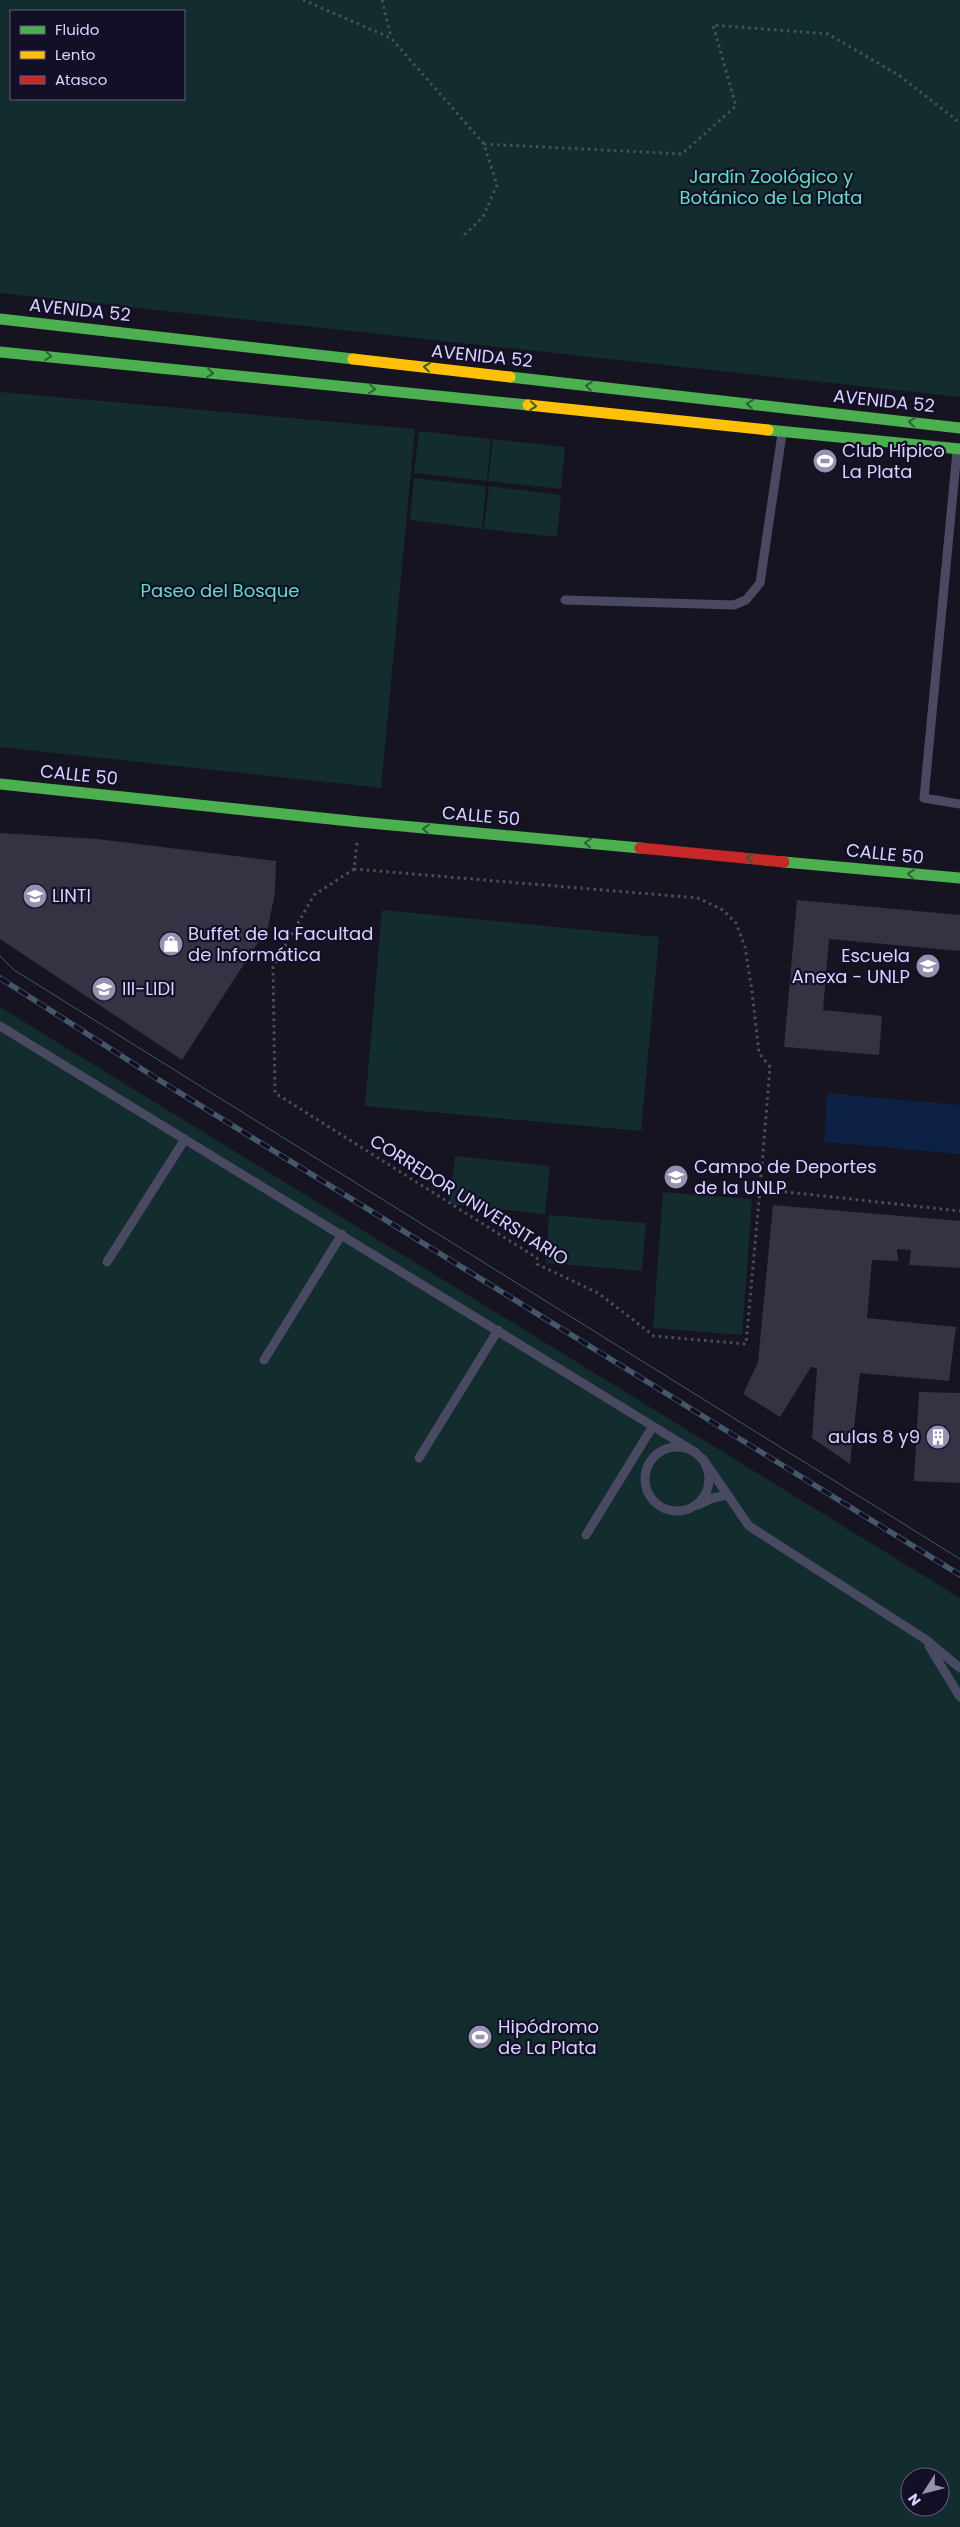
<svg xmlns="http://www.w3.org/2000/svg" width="960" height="2527" font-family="Poppins,sans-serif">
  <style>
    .green { fill: #132c2d; fill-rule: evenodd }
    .water { fill: #0d2144 }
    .building { fill: #343243 }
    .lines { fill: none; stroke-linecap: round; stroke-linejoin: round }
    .path { stroke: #44505f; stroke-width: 3; stroke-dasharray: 2.5 4; stroke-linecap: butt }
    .lane { stroke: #4a4962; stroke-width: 9 }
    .fast { stroke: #4caf50; stroke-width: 11 }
    .slow { stroke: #ffc107; stroke-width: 11 }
    .jam { stroke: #c62828; stroke-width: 11 }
    .tram { stroke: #43596b; stroke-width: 1 }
    .rail-casing { stroke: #43596b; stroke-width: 5.5 }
    .rail { stroke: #130f26; stroke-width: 4; stroke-dasharray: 11; stroke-linecap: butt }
    .oneway { stroke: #305f3b }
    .labels { text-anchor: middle; stroke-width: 4.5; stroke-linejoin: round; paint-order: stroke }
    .park-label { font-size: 18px; fill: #5fe0c0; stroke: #130f26 }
    .street-label { font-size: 18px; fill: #d9d4ff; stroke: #130f26 }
    .poi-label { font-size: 18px; fill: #d9d4ff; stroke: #130f26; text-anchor: start }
  </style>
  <rect width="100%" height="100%" fill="#161421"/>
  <path class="green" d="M0,0h960v397l-960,-104zM11,11h173v88h-173z
    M0,392l415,37 -34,359 -381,-41z
    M419,431l72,8 -4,42 -73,-8z
    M493,439l72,8 -4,42 -73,-8z
    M414,478l72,8 -4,43 -72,-9z
    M489,486l72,9 -4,42 -73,-8z
    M382,910l277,27 -18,194 -276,-25z
    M0,1007l960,591v929h-960zM910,2477h30v30h-30z
    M455,1156l95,10 -5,48 -96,-10z
    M663,1192l89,7 -10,136 -89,-7z
    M549,1215l97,8 -4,48 -96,-8z"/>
  <path class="water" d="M827,1093l133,12v49l-136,-12z"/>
  <path class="building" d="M0,833l97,6 179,22 -1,32 -7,34 -86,133 -182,-121z
    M797,900l163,15v36l-131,-12 -6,71 59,6 -3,39 -95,-8z
    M773,1205l187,16v47l-51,-3 2,-15 -14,-1 1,12 -26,-1 -5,58 89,9 -7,54 -89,-8 -10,91 -38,-26 5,-70 -6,-1 -31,50 -37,-23 15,-32z
    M919,1392l41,1v90l-46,-2z"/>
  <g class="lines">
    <path class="path" d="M303,0l88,38 93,106 13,41 -14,32 -22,21
      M382,0l9,37
      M484,144l198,10 54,-48 -23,-81 115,9 72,42 60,47
      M357,843l-3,26 344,29 25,12 13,13 9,24 7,44 7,62 11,14 -10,122 200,22
      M354,869l-40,26 -41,72 2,126 262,165v6l61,29 56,43 92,8 14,-155"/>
    <path class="lane" d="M957,451l-33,347 36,6
      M565,600l169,5 12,-5 14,-17 22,-149
      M0,1026l695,426
      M107,1262l78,-123
      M264,1360l78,-126
      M645 1479a32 32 0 1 1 64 0a32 32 0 1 1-64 0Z
      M419,1458l79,-128
      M703,1459l46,67 176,113 35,29
      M698,1505l15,-7 15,-3
      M586,1535l67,-109
      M929,1646l31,51"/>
    <path class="fast" d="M0,319l353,40
      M0,352l528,53
      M510,377l450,51
      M768,430l192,19
      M0,784l359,38 281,26
      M784,862l176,16"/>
    <path class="slow" d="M353,359l157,18
      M528,405l240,25"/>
    <path class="jam" d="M640,848l144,14"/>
    <path class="tram" d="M0,956l14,14 946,589"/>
    <defs>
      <path id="rail" d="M0,978l159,102 801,495"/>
    </defs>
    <use href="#rail" class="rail-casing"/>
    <use href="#rail" class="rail"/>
  </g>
  <defs><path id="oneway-chevron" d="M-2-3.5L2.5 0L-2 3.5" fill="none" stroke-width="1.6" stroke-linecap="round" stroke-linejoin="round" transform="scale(1.25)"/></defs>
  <g class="oneway">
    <use href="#oneway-chevron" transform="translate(48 356) rotate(6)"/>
    <use href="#oneway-chevron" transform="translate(427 367) rotate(-174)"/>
    <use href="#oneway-chevron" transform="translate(210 373) rotate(6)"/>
    <use href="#oneway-chevron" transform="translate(589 386) rotate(-174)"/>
    <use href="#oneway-chevron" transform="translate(372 389) rotate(6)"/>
    <use href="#oneway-chevron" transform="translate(750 404) rotate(-174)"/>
    <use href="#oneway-chevron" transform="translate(533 406) rotate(6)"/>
    <use href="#oneway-chevron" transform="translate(912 422) rotate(-174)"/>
    <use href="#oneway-chevron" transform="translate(426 829) rotate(-175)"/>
    <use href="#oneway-chevron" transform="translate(588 843) rotate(-175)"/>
    <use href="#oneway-chevron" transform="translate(750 858) rotate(-175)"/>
    <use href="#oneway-chevron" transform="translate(911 874) rotate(-174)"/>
  </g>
  <defs>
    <symbol id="stadium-disc" viewBox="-11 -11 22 22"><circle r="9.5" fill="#9591b1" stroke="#130f26"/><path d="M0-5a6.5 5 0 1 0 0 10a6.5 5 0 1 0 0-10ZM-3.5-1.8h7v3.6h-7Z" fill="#fff"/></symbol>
    <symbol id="university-disc" viewBox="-11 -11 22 22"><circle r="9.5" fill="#9591b1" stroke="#130f26"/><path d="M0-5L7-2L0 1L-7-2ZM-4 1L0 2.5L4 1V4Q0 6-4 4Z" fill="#fff"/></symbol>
    <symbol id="shop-disc" viewBox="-11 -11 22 22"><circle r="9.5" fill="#9591b1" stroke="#130f26"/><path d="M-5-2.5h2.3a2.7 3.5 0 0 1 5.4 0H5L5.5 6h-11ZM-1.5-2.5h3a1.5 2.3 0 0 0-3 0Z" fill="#fff"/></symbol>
    <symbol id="school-disc" viewBox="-11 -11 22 22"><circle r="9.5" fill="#9591b1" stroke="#130f26"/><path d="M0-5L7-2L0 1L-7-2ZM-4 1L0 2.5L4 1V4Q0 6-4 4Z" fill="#fff"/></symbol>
    <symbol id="building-disc" viewBox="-11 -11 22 22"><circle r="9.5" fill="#9591b1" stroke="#130f26"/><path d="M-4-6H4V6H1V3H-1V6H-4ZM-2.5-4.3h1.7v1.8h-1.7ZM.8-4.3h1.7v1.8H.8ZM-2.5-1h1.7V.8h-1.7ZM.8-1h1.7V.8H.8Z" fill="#fff"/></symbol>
  </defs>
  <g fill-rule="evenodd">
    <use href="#stadium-disc" x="811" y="447" width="28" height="28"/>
    <use href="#university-disc" x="21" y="882" width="28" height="28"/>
    <use href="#shop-disc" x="157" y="930" width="28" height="28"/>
    <use href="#school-disc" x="914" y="952" width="28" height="28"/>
    <use href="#university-disc" x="90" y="975" width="28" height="28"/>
    <use href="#university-disc" x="662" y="1163" width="28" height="28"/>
    <use href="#building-disc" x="924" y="1423" width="28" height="28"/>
    <use href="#stadium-disc" x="466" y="2023" width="28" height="28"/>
  </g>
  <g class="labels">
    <g class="park-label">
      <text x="771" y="183">Jardín Zoológico y<tspan x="771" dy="21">Botánico de La Plata</tspan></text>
      <text x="220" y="597">Paseo del Bosque</text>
    </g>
    <g class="street-label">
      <text transform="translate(80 310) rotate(6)" y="6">AVENIDA 52</text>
      <text transform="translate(482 356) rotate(6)" y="6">AVENIDA 52</text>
      <text transform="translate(884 401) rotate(6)" y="6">AVENIDA 52</text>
      <text transform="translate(79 775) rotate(6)" y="6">CALLE 50</text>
      <text transform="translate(481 816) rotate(5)" y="6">CALLE 50</text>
      <text transform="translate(885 854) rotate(6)" y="6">CALLE 50</text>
      <text transform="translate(469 1200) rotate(32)" y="6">CORREDOR UNIVERSITARIO</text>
    </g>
    <g class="poi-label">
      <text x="842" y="457">Club Hípico<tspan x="842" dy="21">La Plata</tspan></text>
      <text x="52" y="902">LINTI</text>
      <text x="188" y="940">Buffet de la Facultad<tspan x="188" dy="21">de Informática</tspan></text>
      <text x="910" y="962" text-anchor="end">Escuela<tspan x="910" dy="21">Anexa - UNLP</tspan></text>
      <text x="122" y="995">III-LIDI</text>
      <text x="694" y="1173">Campo de Deportes<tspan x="694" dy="21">de la UNLP</tspan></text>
      <text x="920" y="1443" text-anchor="end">aulas 8 y9</text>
      <text x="498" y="2033">Hipódromo<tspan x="498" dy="21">de La Plata</tspan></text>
    </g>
  </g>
  <rect x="10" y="10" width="175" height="90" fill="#130f26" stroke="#625e7d"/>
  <rect x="20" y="26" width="25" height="8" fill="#4caf50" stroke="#625e7d"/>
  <text x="55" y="35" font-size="15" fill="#d9d4ff">Fluido</text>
  <rect x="20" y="51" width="25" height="8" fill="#ffc107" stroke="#625e7d"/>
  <text x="55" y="60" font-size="15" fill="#d9d4ff">Lento</text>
  <rect x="20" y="76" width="25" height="8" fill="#c62828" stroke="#625e7d"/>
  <text x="55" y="85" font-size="15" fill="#d9d4ff">Atasco</text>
  <g transform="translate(925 2492) rotate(234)"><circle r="24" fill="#130f26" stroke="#625e7d"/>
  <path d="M0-4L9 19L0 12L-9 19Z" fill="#9591b1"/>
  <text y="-8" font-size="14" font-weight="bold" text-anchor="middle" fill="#d9d4ff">N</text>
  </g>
</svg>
